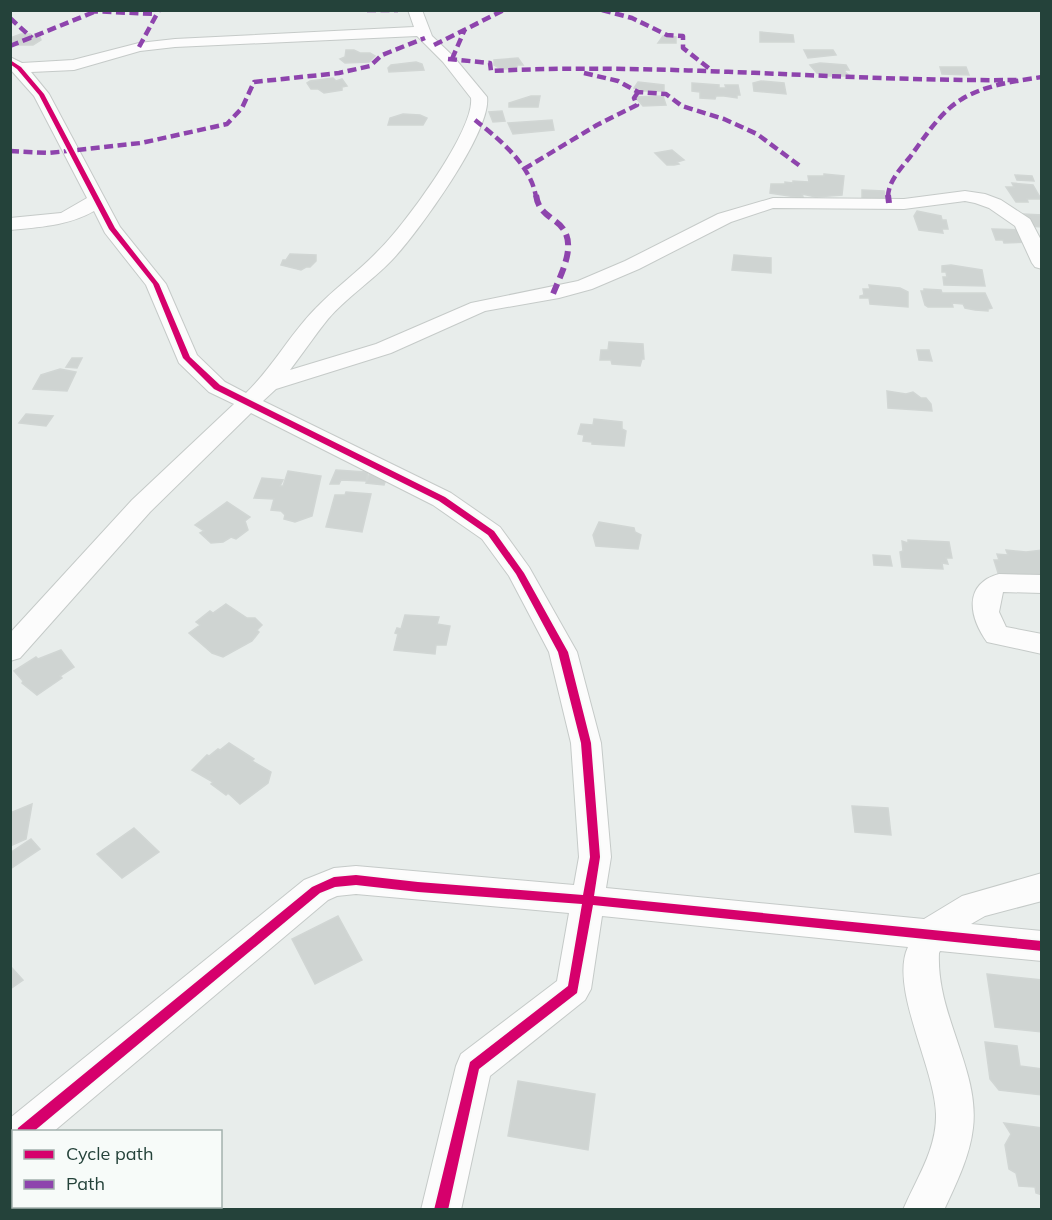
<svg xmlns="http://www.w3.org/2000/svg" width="1052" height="1220" font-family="Mulish,sans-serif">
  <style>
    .building { fill: #cfd4d2; stroke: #d1d6d4; stroke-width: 1.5 }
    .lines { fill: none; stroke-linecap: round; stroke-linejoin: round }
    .street-casing { stroke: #c5cac8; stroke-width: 2 }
    .street { fill: #fcfcfc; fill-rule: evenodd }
    .quiet-far1 { stroke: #8e44ad; stroke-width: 4.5; stroke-dasharray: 9 4.5; stroke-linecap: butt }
    .quiet { stroke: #8e44ad; stroke-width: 6; stroke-dasharray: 11 6; stroke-linecap: butt }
    .cycleway-casing { stroke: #f7fbf9; stroke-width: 4 }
    .cycleway { fill: #d6006c; fill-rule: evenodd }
  </style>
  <rect width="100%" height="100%" fill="#e8edeb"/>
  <path class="building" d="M760,32l33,3 1,7h-34z
    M21,34h10l-2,1 11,2 1,3 -8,5h-23v-7z
    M663,36l13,1v6h-18z
    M346,50h8l6,3h10l5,3 -6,6 -24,1 -5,-4 5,-2z
    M804,50h29l3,5 -28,3z
    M518,58l5,7h-6v2l-5,2h-11l-7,-4v-5z
    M416,62l6,2 2,6 -35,2 -1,-4 3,-3z
    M820,63l26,2 3,5h-4v2l5,4h-29v-2l-4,-1 -7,-8z
    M940,67h26l3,8 -27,-1z
    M333,78l3,3 6,-2 5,7 -5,1v3l-18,3 -6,-4h-7l-4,-6 3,-2z
    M761,81l23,2 2,11 -32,-3 -1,-8z
    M638,82l26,3v6h-21l-9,-3z
    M692,83l27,2v3h7l-1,-3h13l2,10h-3v3l-13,-2h-8l-1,3 -15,-1v-6l-8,-1z
    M531,96h9l-2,11h-29v-4z
    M663,96l3,9 -23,1 -8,-9z
    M502,111l3,10 -12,1 -4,-10z
    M403,114l17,1 7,3 -4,7h-35l2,-7z
    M552,120l2,10 -41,4 -5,-11z
    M672,150l12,10 -7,2 2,2 -5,1h-7l-12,-12z
    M824,174l20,2 -2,19 -26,2 -14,-3 1,3h-7l-26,-4 1,-9h14v-2l8,1v-2l16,1 -1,-6h16z
    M1015,175l17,1 2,5 -17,-1z
    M1012,183l21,2 8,14h-14l1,3h-12l-10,-15h8z
    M862,190l22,1 3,11 -25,-2z
    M917,211l24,5 1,4h4l2,9h-6l1,4 -24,-3 -5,-14z
    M1023,214l19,1v12l-15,-1z
    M992,229l34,1 4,12 -26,1 -1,-3h-7z
    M290,254l26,1v6l-6,6h-4l-5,3 -20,-5 2,-5h3z
    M734,255l37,3v15l-39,-3z
    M951,265l31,5 3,16 -41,-1 -1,-8h4l-1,-5h-4v-6z
    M869,285l31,3 8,4v15l-38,-3 -1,-6h-9v-2l4,-1 -1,-6h7z
    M924,289l17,1 1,3h43l7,15 -4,1v2l-13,-1 -10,-2 -2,-4 -11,-1 1,4h-25l-3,-2 -4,-14h3z
    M609,342l34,2 1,15h-2l-2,7 -28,-2 -1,-4h-11l1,-10h7z
    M917,350h12l3,11 -13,-1z
    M72,358h10l-5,10 -11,-1z
    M60,369l16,3 -9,19 -34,-2 8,-14z
    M887,391l19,3 7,-2 8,6h5l5,6 1,7 -44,-3z
    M26,414l27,2 -7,10 -27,-3z
    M594,419l28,3v7l4,2 -2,15 -32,-2v-2l-9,-1 1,-6 -6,-1 3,-10 12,1z
    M336,470l30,2 2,1 -2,8 -25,-1 -2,4h-9z
    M288,471l33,5 -9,40 -17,6 -11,-3 1,-4 -4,-4 -10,-1 3,-11 -20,-1 8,-20 21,2 -3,6h3z
    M370,473l18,1 -4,11 -18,-2z
    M346,492l25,2 -9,38 -36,-5 9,-32h10z
    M227,502l23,15 -5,4 3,9 -12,9 -5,-2 -8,5 -12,1 -11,-10 4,-2 -9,-6z
    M599,522l35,6 1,4 6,3 -3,14 -42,-3 -3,-11z
    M908,540l41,2 3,16h-6l2,6 -6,-1 1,6 -41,-2 -2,-15 3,-1 -1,-10 6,2z
    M1006,550l20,2 16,-2v29l-43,-3 -5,-16h5l-2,-6 11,1z
    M873,555l17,1 2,10 -18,-1z
    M226,604l21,14h8l7,7 -5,5 2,2 -7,9 -29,16 -11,-4 -23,-20 11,-8 -4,-3 14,-11 3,2z
    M405,615l34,2 -2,7 13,2 -4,19h-10l-1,9 -41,-4 4,-16 -3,-1 2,-5 4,1z
    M61,650l13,17 -14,9 2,2 -25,17 -15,-12 1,-2 -9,-10 22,-14 2,2z
    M229,743l25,16 -2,2 19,11 -3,11 -28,21 -12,-11 -2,2 -15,-11 2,-2 -21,-12 15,-15 2,1 9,-7 2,1z
    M32,804l-6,35 -16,7v-33z
    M852,806l36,2 3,27 -36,-3z
    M134,828l25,24 -37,26 -25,-24z
    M31,839l9,10 -30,20v-16z
    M338,916l24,44 -47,24 -23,-45z
    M12,968l11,12 -13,9v-19z
    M987,974l55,6v52l-47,-5z
    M985,1042l32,4 3,20 22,3v26l-43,-5 -9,-11z
    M518,1081l77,13 -7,56 -80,-14z
    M1004,1123l38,5v67l-6,-2 -1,-6 -16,-1 -3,-13 -7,-4 -4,-24 6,-11z"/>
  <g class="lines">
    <defs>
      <path id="street" d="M408,10h14l10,26 21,20 34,41c5,34 -70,137 -95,163 -20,21 -45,37 -64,59 -13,16 -25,34 -38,51l86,-26 95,-41 107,-22 47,-20 93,-47 55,-16 131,1 61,-8 20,3 16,6 29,19 12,23v27l-7,-2 -3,-4 -17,-37 -26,-18 -14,-5 -10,-2 -61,8 -131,-1 -42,14 -92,47 -47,20 -33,9 -74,13 -94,42 -115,36 -13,12 188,92 49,34 29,40 48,85 24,91 10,114 -5,31 318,31 38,-23 80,-23v28l-57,15 -14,8 71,7v30l-102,-10 -1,2c-3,62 41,117 34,175 -3,28 -17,56 -29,82h-41c13,-31 34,-61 33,-96 -1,-46 -47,-127 -28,-167l-306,-31 -11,73 -6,11 -95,76 -29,134h-40l35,-144 5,-12 96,-73 12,-68 -213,-19 -19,2 -9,4 -275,232h-39v15l-4,-1v-28l294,-238 30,-12 22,-2 218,19 5,-28 -8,-114 -22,-91 -40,-76 -27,-37 -49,-34 -182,-92 -101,99 -130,146 -10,3v-28l122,-133 102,-96 -25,-12 -30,-29 -33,-78 -41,-52 -11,-22c-26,15 -55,16 -84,19v-12l51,-5 26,-15 -53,-102 -24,-27v-12l12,6 51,-3 66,-17 36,-4 239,-12zM417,36l26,26 28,36c4,32 -69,131 -94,154 -19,20 -42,36 -61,56 -26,26 -43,59 -70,85l-21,-11 -28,-27 -31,-71 -46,-57 -71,-133 -18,-22 43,-2 66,-19 35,-4z
        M999,574l43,1v18l-39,-1 -4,20 7,15 36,7v20l-55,-12c-18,-25 -24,-58 12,-68z"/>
    </defs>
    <use href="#street" class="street-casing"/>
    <use href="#street" class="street"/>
    <path class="quiet-far1" d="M367,10h31
      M602,10l30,8 35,17 16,1v12l27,21
      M89,11l66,3
      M10,18l22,20
      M434,45l70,-35
      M10,46l84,-34
      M139,47l20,-37
      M448,59l42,4 1,8c176,-9 351,11 527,9
      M452,59l13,-30
      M584,73l34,8 20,11 28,2 16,12 42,13 33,15 43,32
      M475,120c24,19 56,45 61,77
      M10,151l39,2 92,-10 86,-19 15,-16 12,-26 85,-9 31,-7 12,-11 43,-17
      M524,169l73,-44 40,-20 -3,-7 4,-6
      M888,197c0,-15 13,-29 22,-40 14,-19 31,-46 52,-58 23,-14 54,-18 80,-22"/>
    <path class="quiet" d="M536,195c2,14 9,18 19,26 26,18 7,50 -2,73
      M888,195l1,8"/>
    <defs>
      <path id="cycleway" d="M10,60l11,7 23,27 71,134 44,56 31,73 30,28 225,112 49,34 30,42 44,79 23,91 9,114 -6,39 448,45v10l-449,-46 -16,88 -98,76 -31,141h-14l36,-148 98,-76 14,-82 -164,-12 -62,-7 -21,2 -15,6 -287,239h-16l1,-4 294,-241 22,-10 22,-2 62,7 165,13 7,-38 -9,-114 -23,-91 -42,-78 -28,-39 -49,-34 -225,-112 -31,-31 -30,-74 -44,-55 -70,-134 -22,-26 -7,-5z"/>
    </defs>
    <use href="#cycleway" class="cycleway-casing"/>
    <use href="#cycleway" class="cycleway"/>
  </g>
  <rect width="1052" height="1220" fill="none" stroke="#24423a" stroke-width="24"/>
  <rect x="12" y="1130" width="210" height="78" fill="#f7fbf9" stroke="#a3b1ad" stroke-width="1.5"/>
  <rect x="24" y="1150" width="30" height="9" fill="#d6006c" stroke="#a3b1ad" stroke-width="1.5"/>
  <text x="66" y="1160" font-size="18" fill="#24423a">Cycle path</text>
  <rect x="24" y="1180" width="30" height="9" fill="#8e44ad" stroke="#a3b1ad" stroke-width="1.5"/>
  <text x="66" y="1190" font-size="18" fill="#24423a">Path</text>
</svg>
